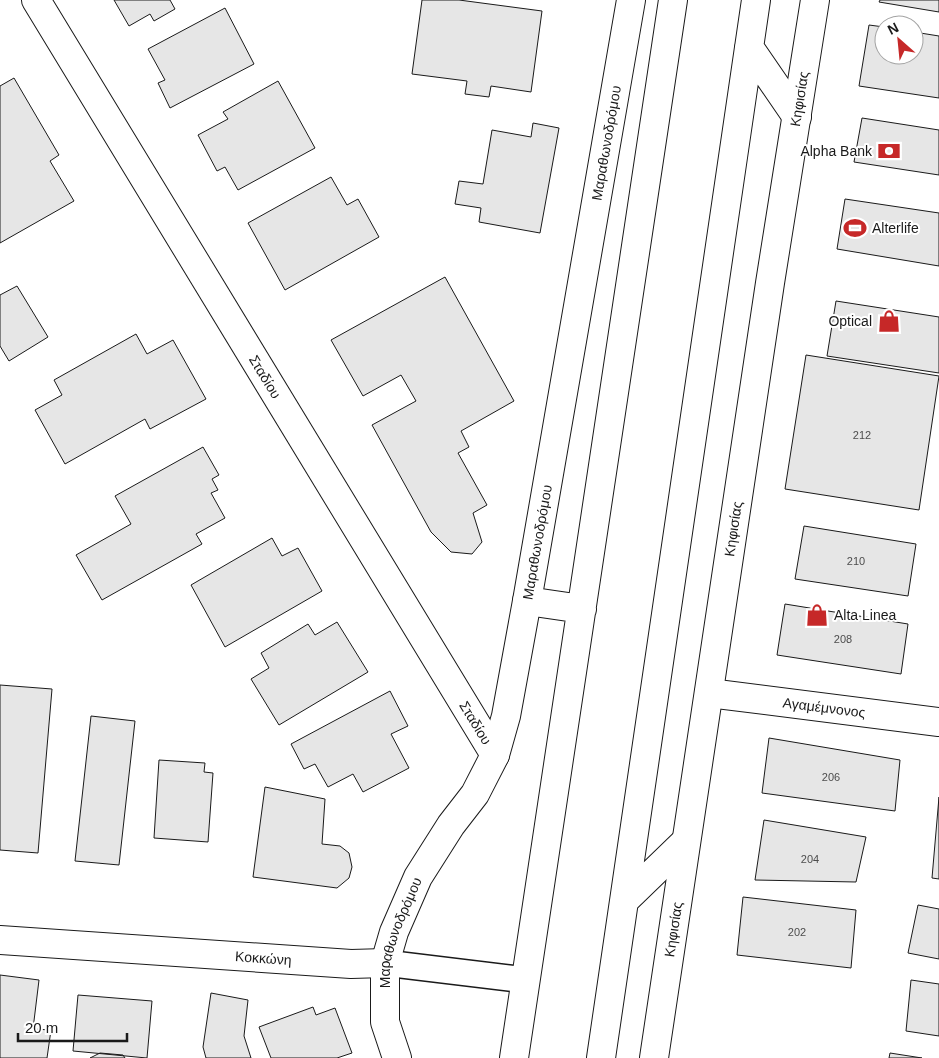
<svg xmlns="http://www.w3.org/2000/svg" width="939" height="1058" font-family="Helvetica,sans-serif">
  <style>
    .building { fill: #e6e6e6; stroke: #1a1a1a }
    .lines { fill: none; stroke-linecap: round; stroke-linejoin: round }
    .pedestrian-casing { stroke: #1a1a1a; stroke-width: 28 }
    .minor-casing { stroke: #1a1a1a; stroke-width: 30 }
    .tertiary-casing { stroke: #1a1a1a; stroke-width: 30 }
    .primary-casing { stroke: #1a1a1a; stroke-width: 30 }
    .pedestrian { stroke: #fff; stroke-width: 25 }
    .minor { stroke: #fff; stroke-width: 28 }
    .tertiary { stroke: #fff; stroke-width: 28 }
    .primary { stroke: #fff; stroke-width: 28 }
    .labels { text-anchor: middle; stroke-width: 4; stroke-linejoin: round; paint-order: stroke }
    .number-label { font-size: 11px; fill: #4d4d4d }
    .street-label { font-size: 14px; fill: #1a1a1a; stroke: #fff }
    .poi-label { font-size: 14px; fill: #1a1a1a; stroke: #fff; text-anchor: end }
  </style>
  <rect width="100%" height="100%" fill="#fff"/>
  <path class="building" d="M114,0h56l5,9 -21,12 -4,-7 -21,12z
    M422,0h37l83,11 -11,81 -40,-6 -2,11 -24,-3 2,-13 -55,-7z
    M880,0h59v12l-60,-10z
    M225,8l29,56 -84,44 -12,-25 7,-3 -17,-31z
    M869,25l15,2v28h30v-23l25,4v62l-80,-12z
    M14,78l45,77 -9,6 24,40 -74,42v-157z
    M278,81l37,67 -77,42 -13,-23 -8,4 -19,-36 30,-16 -5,-7z
    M862,118l77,12v45l-85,-13z
    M533,123l26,5 -19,105 -61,-11 2,-14 -26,-4 4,-23 24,3 9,-54 39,7z
    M331,177l16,28 11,-6 21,38 -94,53 -37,-67z
    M845,199l94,14v53l-102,-17z
    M445,277l69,124 -53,30 8,16 -11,6 29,52 -14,8 9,29 -10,12 -21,-2 -20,-20 -59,-107 44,-24 -15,-26 -38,21 -32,-56z
    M17,286l31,51 -39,24 -9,-15v-51z
    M836,301l103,16v56l-112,-17z
    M136,334l11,20 26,-14 33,59 -56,30 -5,-10 -80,45 -30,-54 27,-15 -8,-15z
    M806,355l133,21 -20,134 -134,-21z
    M203,447l16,28 -7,4 6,11 -7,3 14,25 -29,16 6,10 -100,56 -26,-45 55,-31 -16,-28z
    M804,526l112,18 -8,52 -113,-17z
    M272,538l10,18 16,-8 24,43 -97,56 -34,-62z
    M785,604l123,20 -7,50 -124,-19z
    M337,622l31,50 -89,53 -28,-46 18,-11 -8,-15 47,-29 7,11z
    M0,685l52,4 -14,164 -38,-3z
    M390,691l18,35 -17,8 18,34 -46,24 -10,-18 -25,13 -13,-23 -11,5 -13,-25z
    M91,716l44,5 -16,144 -44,-4z
    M769,738l131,22 -5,51 -133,-18z
    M159,760l46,3 -1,9 9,1 -5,69 -54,-4z
    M265,787l60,12 -3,45 18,2 9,7 3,14 -3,11 -12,10 -84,-11z
    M939,797v82l-7,-1z
    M764,820l102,17 -10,45 -101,-2z
    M743,897l113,13 -5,58 -114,-13z
    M918,905l21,4v50l-31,-6z
    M0,975l39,5 -6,49 18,1 -4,28h-47z
    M911,980l28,4v52l-33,-5z
    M211,993l37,7 -4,36 7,22h-45l-3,-11z
    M78,995l74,6 -5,57 -74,-7z
    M313,1007l3,8 19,-7 17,45 -15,5h-66l-12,-31z
    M100,1053l23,2 2,3h-35z
    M890,1053l32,5h-33z"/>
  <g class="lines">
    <defs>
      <path id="pedestrian" d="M385,963l141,17"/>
      <g id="minor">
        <path id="s1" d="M36,0l459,755"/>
        <path id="s2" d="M0,940l351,24 34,-1"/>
      </g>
      <g id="tertiary">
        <path id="s3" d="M709,693l230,29"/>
        <path id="s4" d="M397,1058l-12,-36v-59l9,-31 24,-55 33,-52 24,-31 20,-39 11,-39 21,-115 104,-601"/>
        <path id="s5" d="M654,1058l116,-775 45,-283"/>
      </g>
      <path id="primary" d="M749,47l48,70
        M527,601l55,8
        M624,901l62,-60
        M514,1058l159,-1058
        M601,1058l155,-1058"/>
    </defs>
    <use href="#pedestrian" class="pedestrian-casing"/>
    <use href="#minor" class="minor-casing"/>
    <use href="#tertiary" class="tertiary-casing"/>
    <use href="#primary" class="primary-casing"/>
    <use href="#pedestrian" class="pedestrian"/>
    <use href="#minor" class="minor"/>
    <use href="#tertiary" class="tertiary"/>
    <use href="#primary" class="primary"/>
  </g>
  <defs>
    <symbol id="bank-bare" viewBox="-9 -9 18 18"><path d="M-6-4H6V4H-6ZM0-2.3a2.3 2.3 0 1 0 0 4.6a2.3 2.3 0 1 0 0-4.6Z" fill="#c62828" stroke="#fff" stroke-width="2.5" paint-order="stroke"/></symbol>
    <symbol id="stadium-bare" viewBox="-9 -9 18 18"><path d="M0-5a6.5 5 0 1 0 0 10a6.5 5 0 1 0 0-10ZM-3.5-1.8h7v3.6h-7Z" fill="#c62828" stroke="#fff" stroke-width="2.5" paint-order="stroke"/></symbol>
    <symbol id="shop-bare" viewBox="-9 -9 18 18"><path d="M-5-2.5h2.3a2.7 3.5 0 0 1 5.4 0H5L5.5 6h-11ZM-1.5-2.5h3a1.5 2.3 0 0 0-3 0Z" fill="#c62828" stroke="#fff" stroke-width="2.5" paint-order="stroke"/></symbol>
  </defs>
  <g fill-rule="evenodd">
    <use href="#bank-bare" x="873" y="135" width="32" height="32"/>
    <use href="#stadium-bare" x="839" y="212" width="32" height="32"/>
    <use href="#shop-bare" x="873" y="305" width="32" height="32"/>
    <use href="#shop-bare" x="801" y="599" width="32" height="32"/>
  </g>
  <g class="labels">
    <g class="number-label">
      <text x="862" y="439">212</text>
      <text x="856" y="565">210</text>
      <text x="843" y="643">208</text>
      <text x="831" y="781">206</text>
      <text x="810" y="863">204</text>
      <text x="797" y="936">202</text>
    </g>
    <g class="street-label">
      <text dy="5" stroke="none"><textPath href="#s5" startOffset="970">Κηφισίας</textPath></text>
      <text dy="5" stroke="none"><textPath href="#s4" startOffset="956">Μαραθωνοδρόμου</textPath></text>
      <text dy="5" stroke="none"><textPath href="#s1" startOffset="441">Σταδίου</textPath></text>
      <text dy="5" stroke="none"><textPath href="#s5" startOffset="535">Κηφισίας</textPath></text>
      <text dy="5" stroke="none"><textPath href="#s4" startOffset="551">Μαραθωνοδρόμου</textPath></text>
      <text dy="5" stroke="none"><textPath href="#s3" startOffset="116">Αγαμέμνονος</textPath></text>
      <text dy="5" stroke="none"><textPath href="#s1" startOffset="846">Σταδίου</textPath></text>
      <text dy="5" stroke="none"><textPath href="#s5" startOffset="130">Κηφισίας</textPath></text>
      <text dy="5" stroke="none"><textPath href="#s4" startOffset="130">Μαραθωνοδρόμου</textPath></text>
      <text dy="5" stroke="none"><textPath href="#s2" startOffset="264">Κοκκώνη</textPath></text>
    </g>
    <g class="poi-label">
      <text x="872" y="156">Alpha Bank</text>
      <text x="872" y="233" text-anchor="start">Alterlife</text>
      <text x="872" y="326">Optical</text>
      <text x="834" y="620" text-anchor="start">Alta Linea</text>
    </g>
  </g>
  <g transform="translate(899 40) rotate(333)"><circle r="24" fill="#ffffff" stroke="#a3a3a3"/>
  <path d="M0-4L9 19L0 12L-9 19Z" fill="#c62828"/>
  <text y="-8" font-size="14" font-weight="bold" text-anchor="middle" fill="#1a1a1a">N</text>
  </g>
  <path d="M18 1033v8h109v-8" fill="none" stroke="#1a1a1a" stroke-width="2.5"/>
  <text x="25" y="1033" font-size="15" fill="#1a1a1a" stroke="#ffffff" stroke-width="4" paint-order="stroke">20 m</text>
</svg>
